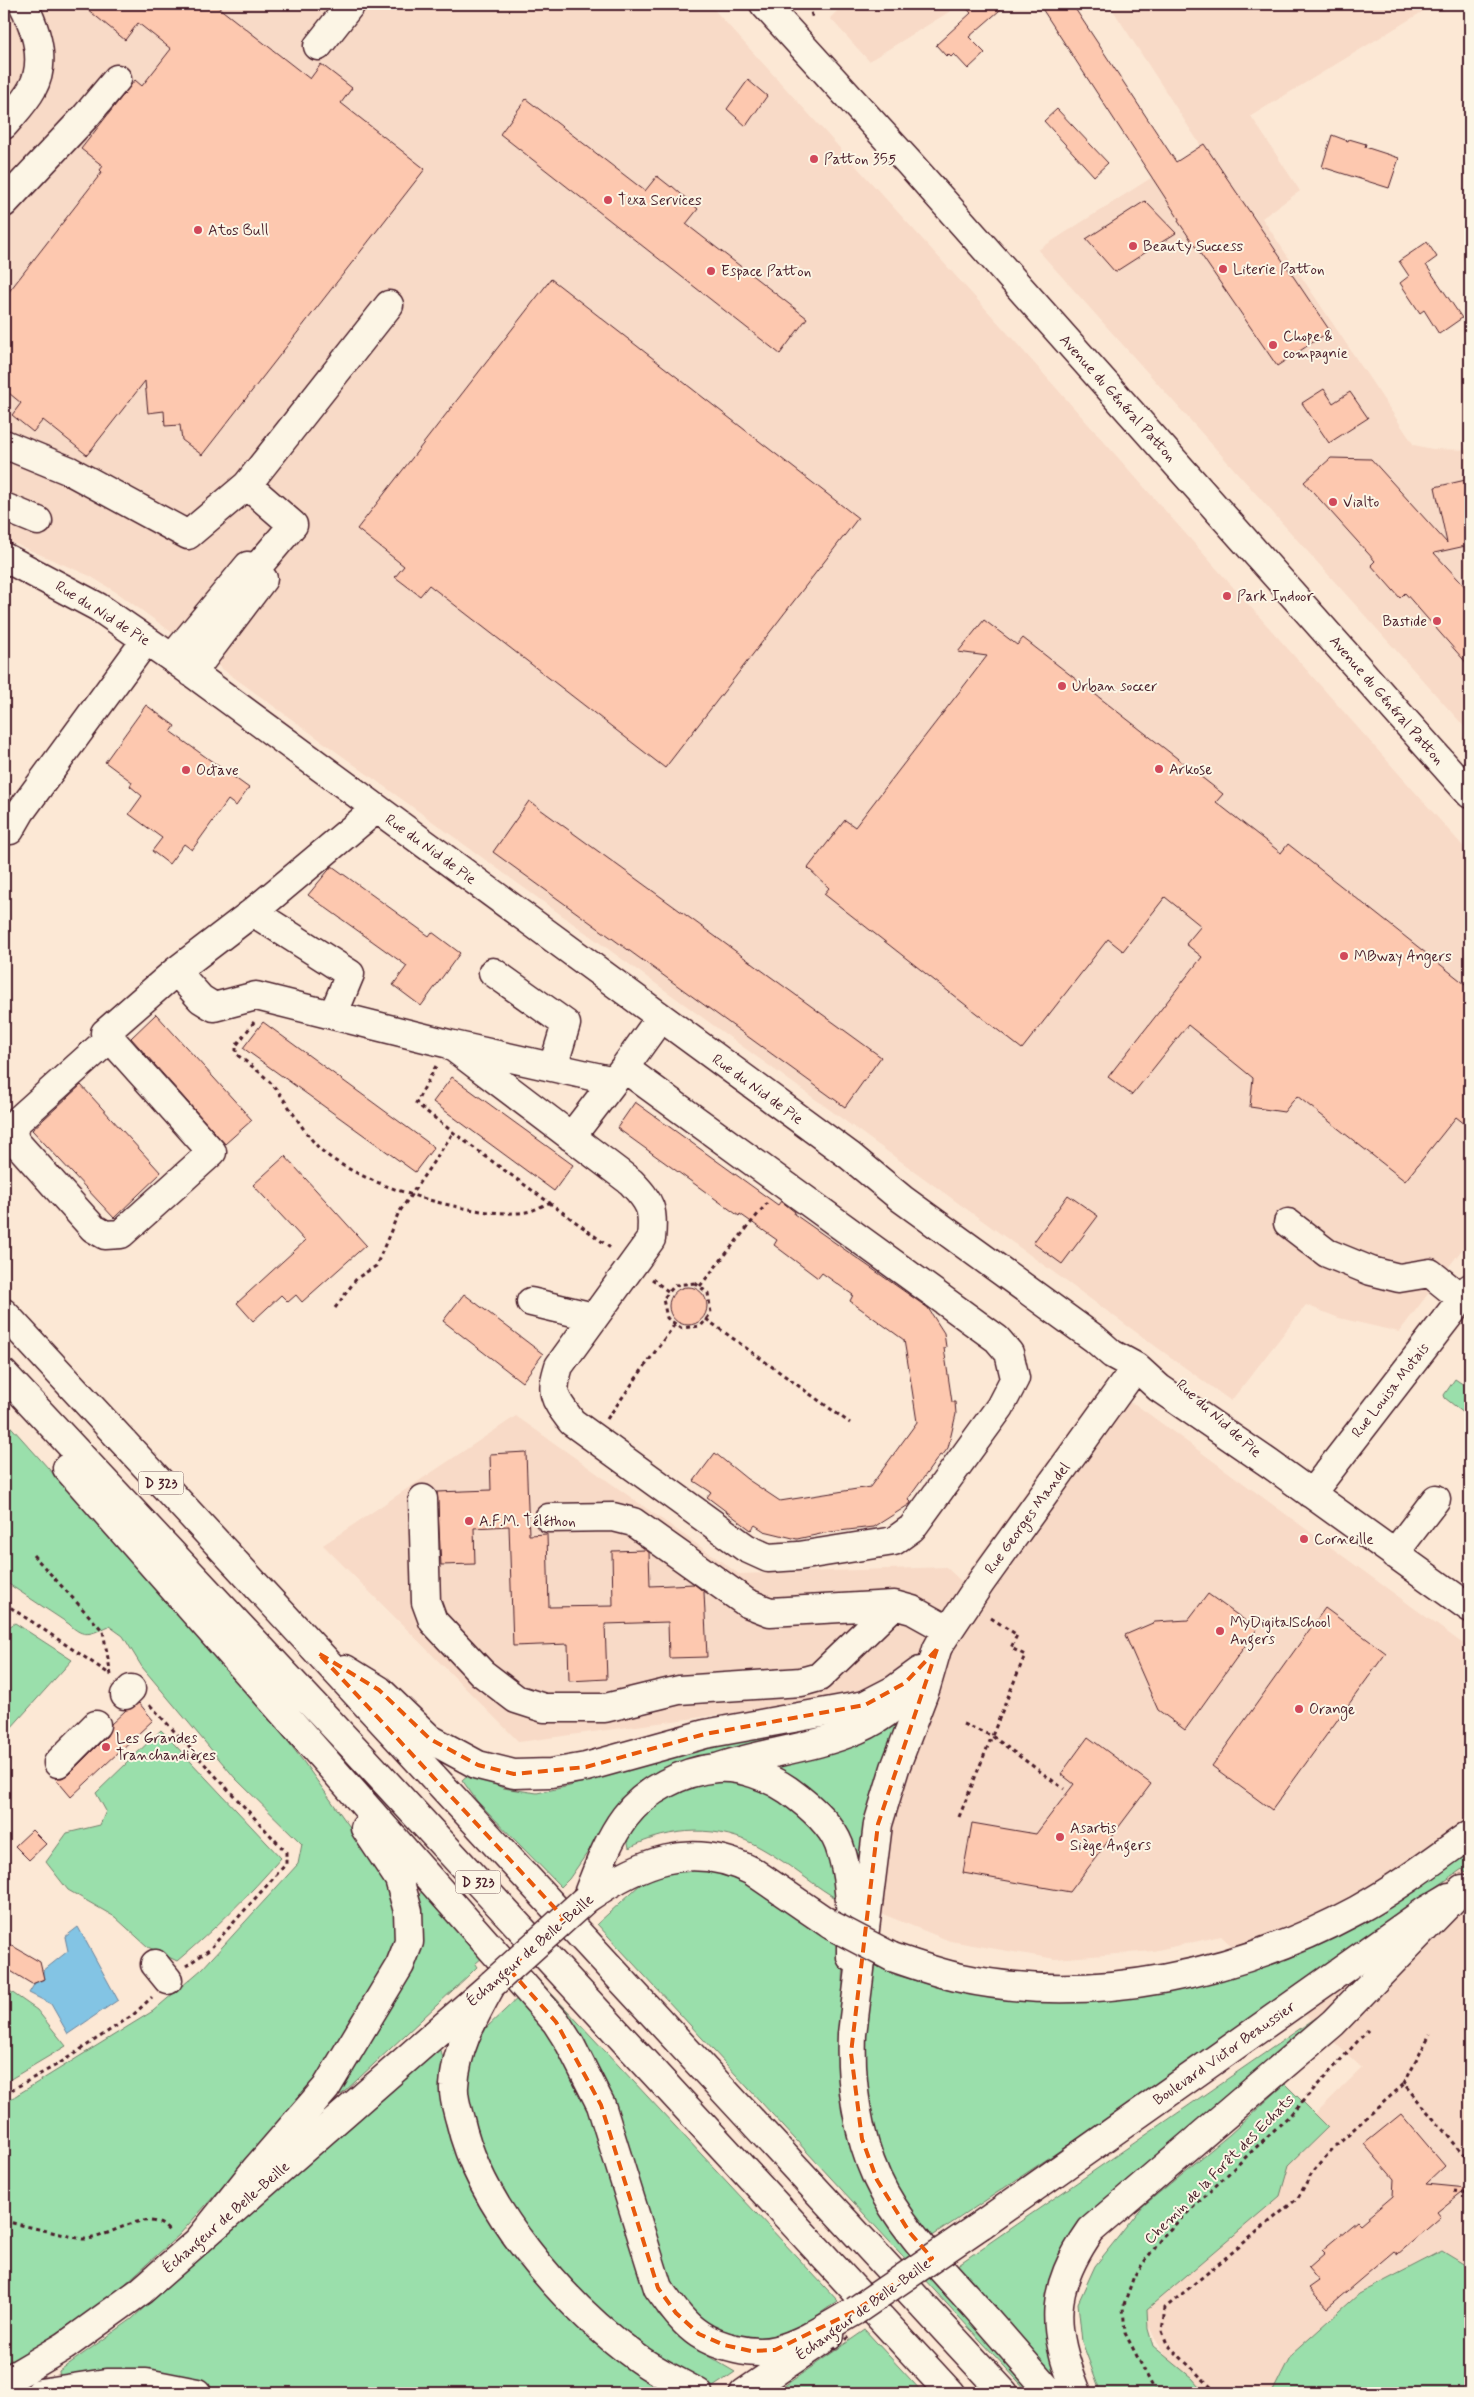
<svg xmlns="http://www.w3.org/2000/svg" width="1474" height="2397" font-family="Mynerve,sans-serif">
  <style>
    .built { fill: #f8dac7 }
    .green { fill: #9adfab; stroke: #727f6b }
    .water { fill: #83c4e4; stroke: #6c829a }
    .building { fill: #fdc8af; stroke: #4a1f2b }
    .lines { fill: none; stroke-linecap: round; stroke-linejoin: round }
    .minor-casing { stroke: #4a1f2b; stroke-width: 31 }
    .highway-casing { stroke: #4a1f2b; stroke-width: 31 }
    .path { stroke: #4a1f2b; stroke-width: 3; stroke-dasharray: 4 4; stroke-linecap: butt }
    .minor { stroke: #fcf5e5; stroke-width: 28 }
    .highway { stroke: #fcf5e5; stroke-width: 28 }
    .minor-bridge-casing { stroke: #4a1f2b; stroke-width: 31; stroke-linecap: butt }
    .path-bridge { stroke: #4a1f2b; stroke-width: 3; stroke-dasharray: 4 4; stroke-linecap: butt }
    .minor-bridge { stroke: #fcf5e5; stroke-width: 28 }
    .marked { fill: none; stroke: #e8590c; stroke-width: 4; stroke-dasharray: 10 6; stroke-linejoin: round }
    .poi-dot { fill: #d1495b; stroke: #fcf5e5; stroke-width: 2 }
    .labels { text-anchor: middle; stroke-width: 4; stroke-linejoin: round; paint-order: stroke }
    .shield { fill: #fcf5e5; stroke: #7f5f63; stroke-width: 1 }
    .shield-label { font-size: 14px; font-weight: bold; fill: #4a1f2b }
    .poi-label { font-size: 15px; fill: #4a1f2b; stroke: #fcf5e5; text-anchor: start }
    .street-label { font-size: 15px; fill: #4a1f2b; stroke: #fcf5e5 }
  </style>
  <rect width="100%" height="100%" fill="#fce8d5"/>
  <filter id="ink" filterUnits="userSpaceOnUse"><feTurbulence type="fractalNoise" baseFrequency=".02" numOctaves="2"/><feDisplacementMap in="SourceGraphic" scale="10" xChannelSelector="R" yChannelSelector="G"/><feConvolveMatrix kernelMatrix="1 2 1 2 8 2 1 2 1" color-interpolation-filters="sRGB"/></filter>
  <g filter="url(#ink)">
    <path class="built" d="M4,4h705l293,323 468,527v385l-71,93 -60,-14 -33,-13 -75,96 -1112,-807 -29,-18 -86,-37z
      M840,4h122l-93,57 -39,-43 11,-11z
      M1109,4h326l-184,112 49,75 -38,27 152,227 18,4 38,1v283l-432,-483 163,-104z
      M1095,1396l40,8 335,245v744h-284l-41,-73v-23l50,-66 167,-163 -141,-132 -68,15 -98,8 -105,-18 -75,-30 18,-111 50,-116 -424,58 -196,-197 193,-129 223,158 207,-7 15,14z"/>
    <path class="green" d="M1455,1379l15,10v29l-25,-20 -1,-3z
      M4,1419l250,278 49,64 93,131 -1,61 -87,139 -129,143 -65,59 -82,56 -28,15v-262l149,-92 49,-42 96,-105 4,-20 -67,-66 -93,-111 -19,-31 -14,-10c-18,8 -25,13 -40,-2l-65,-43z
      M15,1623l57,37 -62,69 -6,-2v-97z
      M895,1715l9,6 -39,140 -6,-4 -8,-16 -85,-77z
      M865,1718l-169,43 -97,75 -30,43 -8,8 -84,-86 -15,-21 8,-7 33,15 34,5 33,-7 99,-35z
      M161,1730l120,128c-32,37 -66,71 -104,103l-29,-14 -33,-30 -47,-27 -22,-28 21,-29 33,-8 6,-14 -10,-18z
      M729,1777l57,20 47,51 11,55c-29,-16 -54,-39 -83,-55 -41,-24 -91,-21 -132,0l-3,-16 13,-18 41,-28z
      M1470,1848v19l-5,5 -3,-3 -358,252 -179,120 -25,-35 -37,-101 1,-56 8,-86 20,11 46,13 59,9 60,5 90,-5 82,-22z
      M702,1868l36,9 106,71 -3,111 37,147 19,32 143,155h-11l-432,-469 46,-42 27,-12z
      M424,1892l59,65 -8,7 2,3 -8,8 -127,119 -6,2 84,-203z
      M538,1979l300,322 -29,20 -18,16 -61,3 -48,-31 -150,-324z
      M4,1987l33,23 29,36 -62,37z
      M521,1995l31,37 37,67 59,195 11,22 27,27 49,29 -22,15 -47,-23 -60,-43 -56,-55 -65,-97 -20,-73 6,-42 16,-27z
      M1317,2017h10l-260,227 -9,140 -105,-116z
      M437,2044l10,22 42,148 189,179h-443l-98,-15 -77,4 -1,-11 73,-52 61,-58z
      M1285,2084l43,43 -39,38 -9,31 -133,113 1,20 5,17 39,32 13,15h-104l-19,-51 -4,-39 17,-37 48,-60 86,-71z
      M1442,2251l28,17v125h-198l19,-38 68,-61z
      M865,2330l58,63h-149z"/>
    <path class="water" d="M78,1927l40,73 -50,34 -17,-30 -22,-11 6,-10 8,-3v-9l25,-20 -3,-14z"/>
    <path class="building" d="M81,4h133l96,75 11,-15 31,24 -11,15 84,66 -223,286 -20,-15 -2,-15 -15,1 -1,-15 -16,2 -3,-32 -58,74 -44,-35 -10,12 -21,-17 9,-12 -17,-14v-91l98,-126 -2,-2 3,-4 -22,-17 54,-69 7,6 29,-37 -33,-26 -13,17z
      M963,4h44l-38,33 16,16 -17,16 -14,-15 -3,3 -3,-3 -2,2 -10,-11 35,-32z
      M1039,4h33l104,158 28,-18 126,187 -53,35 -99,-145 1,-2z
      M748,80l19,16 -21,30 -19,-17z
      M526,99l119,92 12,-15 14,11 1,-1 26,23 -12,15 121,94 -27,36 -280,-220z
      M1057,109l51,54 -14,13 -50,-55z
      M1332,135l16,6 1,-2 17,5 -1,3 34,11 -10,30 -67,-21z
      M1145,201l31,32 -61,39 -29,-33z
      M1427,242l10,15 -11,8 36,53 -23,16 -15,-24 -4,3 -20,-30 9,-7 -10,-15z
      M551,279l307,239 -193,250 -236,-183 -9,11 -25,-19 9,-11 -47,-37z
      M1324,389l9,14 17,-11 18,26 -39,25 -27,-40z
      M1331,458l40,1 76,84 -12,-56 35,-8v66l-36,8 36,39v75l-65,-74 -5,5 -29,-33 4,-4 -71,-79z
      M984,620l33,25 6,-7 200,156 -7,8 65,51 7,-9 182,144v140l-14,-11 -51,64 -108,-85 -13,16 -34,-5 3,-29 -65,-53 -56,70 -24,-18 94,-120 -16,-13 15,-18 -36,-29 -42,54 -15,-12 -86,110 -198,-155 5,-6 -21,-20 37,-48 10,7 132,-171 -29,-4z
      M146,705l29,21 -4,6 78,56 -13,18 -8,-6 -36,50 -8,-6 -15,20 -17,-13 10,-13 -33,-24 13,-18 -12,-10 2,-4 -27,-20z
      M529,801l352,256 -36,50 -352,-255z
      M332,866l97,70 3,-4 28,21 -39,53 -28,-21 14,-19 -99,-71z
      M156,1014l96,106 -27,24 -94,-106z
      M263,1022l171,125 -19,25 -172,-124z
      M452,1077l121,88 -19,26 -121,-89z
      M81,1085l80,88 -47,45 -82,-88z
      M635,1102l143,103 3,-4 14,11 -1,2 134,94 16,25 2,14 -2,1 8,54h3l1,12 -8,34 -6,8 -2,-1 -32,44 3,3 -1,2 -36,23 -44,5 -33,7 -33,-8 -9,-6 -4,5 -44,-33 4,-5 -17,-11 21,-28 32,26 33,22 90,-14 47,-65 -8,-52 -5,-30 -54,-39 3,-6 -31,-22 -4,5 -44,-33 3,-5 -37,-26 -1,2 -122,-88z
      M285,1156l81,89 -64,57 -6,-7 -8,7 -7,-7 -28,26 -16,-18 68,-62 -52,-56z
      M1068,1195l30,21 -36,48 -29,-21z
      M669 1306a19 19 0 1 1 38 0a19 19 0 1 1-38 0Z
      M464,1294l79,60 -21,28 -79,-61z
      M526,1452l3,83 18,-1 2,73 64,-1 -1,-55 33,-1 4,2 1,34 44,-2 10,8 3,65 -38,1 -1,-36 -63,2 2,55 -38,2 -1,-37 -55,2 -4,-120 -35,2 1,36 -34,1 -4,-73 54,-2 -1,-36z
      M1208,1594l49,35 -72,101 -27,-20 -33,-75 30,-13 33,-2z
      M1325,1608l61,45 -114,157 -60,-44z
      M139,1703l14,17 -82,77 -16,-19h7l7,-4 38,-38 4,-12 15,-14z
      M1088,1737l63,47 -81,108 -107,-19 9,-50 64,11 38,-50 -13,-10z
      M32,1830l14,14 -17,16 -14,-14z
      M4,1941l36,21 4,17 -12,5 -28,-17z
      M1401,2114l44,52 -19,18 41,4 -30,24 4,5 -43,37 -4,-3 -67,57 -18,-20 10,-7 -11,-13 17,-15 -3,-3 35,-29 3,3 33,-28 1,-17 -30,-35z"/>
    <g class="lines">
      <defs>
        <path id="minor" d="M764,4l146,160 560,630
          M318,46l33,-42
          M4,125c9,-11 21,-23 28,-36 15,-27 4,-60 -9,-85
          M4,203l82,-87 31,-37
          M4,444l66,27 118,64 59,-50 142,-180
          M247,485l46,40 -39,46
          M4,507l34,14
          M4,557l94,50 74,51 678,498 52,43 193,140 17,15 24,13 23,21 111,76 200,144
          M172,658l76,-92 15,13 -71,94
          M4,825l6,5 11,-19 125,-171
          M253,912l97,62 -17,41
          M176,971l25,28 13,8 42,-11 193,48 165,37
          M493,972l73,52 -13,43
          M110,1038l-98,88 3,15 78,87 12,7 16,-1 91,-82 -102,-114 -5,-5 71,-62 77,-59 123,-103
          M449,1044l182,138c20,21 23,27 20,57l-92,127c-9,29 -5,32 13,56l174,126 22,10 31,-2 95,-15 18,-13 88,-121 15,-29 -6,-25 -12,-14 -373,-271 36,-50
          M571,1137l53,-69
          M1288,1223l39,30 44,18 28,7 31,-5 31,25
          M531,1302l63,15
          M1311,1494l159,-206
          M423,1499l3,103 7,19 49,52 34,26 28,9h61l74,-18 122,-8 18,-5 75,-72 18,5 36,20
          M549,1518l64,-1 20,5 114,81 23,9 124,-7
          M1394,1554l42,-55
          M939,1645l42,-63 155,-215
          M125,1695l6,-6
          M58,1763l38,-38
          M717,1768c67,-24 159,-20 200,-89
          M586,1899c11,-28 21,-58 39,-82 20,-27 58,-46 91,-49 24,-2 53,9 72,22 18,13 43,33 51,55 13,35 12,75 12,112
          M586,1899c54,-37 104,-59 166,-28l79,54
          M892,1957c23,8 46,16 69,21 133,28 278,-4 396,-68 40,-22 76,-49 113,-76
          M155,1964l13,16
          M981,2225l446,-315 22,-13
          M4,2382l61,-36 76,-55 349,-305
          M40,2393l66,-10h40l51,10
          M744,2393l86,-58"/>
        <path id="highway" d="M4,1313l1000,1080
          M4,1374l351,375 595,644
          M67,1468l489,554 14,22 31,61 57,183c12,16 24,35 41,46 19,13 54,22 77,16 28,-7 54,-25 79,-39
          M937,1649l-11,38 -31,81 -17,56 -26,210c-2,48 5,100 25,144 20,44 57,83 89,118 29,32 57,65 85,97
          M345,1669l34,21 51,49 48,26 36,9 37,-1 35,-6 119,-33 160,-29 29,-15 26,-19
          M492,1984c-18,33 -36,63 -38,102 -1,11 3,23 6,34 20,88 103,184 176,237 19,14 41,24 62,36
          M199,2240l56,-70 71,-82 74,-123 9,-23 -1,-31 -9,-32 -34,-51
          M1077,2393c-26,-66 -28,-103 14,-163l242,-207 130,-134"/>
      </defs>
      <use href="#minor" class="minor-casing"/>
      <use href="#highway" class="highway-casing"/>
      <path class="path" d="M809,5l4,14
        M254,1022l-18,24v8c14,11 29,21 40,35 15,19 26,41 43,59 36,36 157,72 207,64 8,-1 17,-7 25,-10
        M436,1066l-20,37c64,52 132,97 197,147
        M652,1279l17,13
        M695,1283l13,10 3,20 -10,13 -20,2 -14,-10 -4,-19 12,-14z
        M700,1286l67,-83
        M335,1308l22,-30 19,-12 22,-52 55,-81
        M706,1319l144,104
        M607,1419l68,-95
        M33,1555l70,76 8,44
        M4,1603l107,72
        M150,1705l136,147v12l-77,86 -23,16
        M963,1724l29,12 72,53
        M959,1817l66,-162 -14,-7 6,-13 -29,-19
        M1404,2084l26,-50
        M4,2094l56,-31 73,-48 19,-18
        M1454,2191l16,2
        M4,2221l78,18c25,1 52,-26 77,-16 4,1 9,7 12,10
        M1156,2393l-31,-60 -2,-26 11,-31 29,-40 128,-122 77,-84
        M1217,2393l-50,-49 -5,-13 3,-23 133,-110 13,-24 25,-29 68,-61 66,78"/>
      <use href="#minor" class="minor"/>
      <use href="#highway" class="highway"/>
      <defs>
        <path id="minor-bridge" d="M831,1925l61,32
          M492,1984l94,-85
          M855,2311l126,-86"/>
      </defs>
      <use href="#minor-bridge" class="minor-bridge-casing"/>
      <path class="path-bridge" d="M833,2349l18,-13"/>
      <use href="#minor-bridge" class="minor-bridge"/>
    </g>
  </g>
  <path class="marked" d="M937,1649l-59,175 -27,229 11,86 15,41 33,53 22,25 -77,53 -80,39 -24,1 -27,-6 -25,-11 -23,-21 -18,-25 -57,-183 -45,-83 -47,-53 55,-51 -246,-265 61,37 51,49 48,26 36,9 72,-7 119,-33 160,-29 40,-22z"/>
  <g class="poi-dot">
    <circle cx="814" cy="159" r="5"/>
    <circle cx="608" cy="200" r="5"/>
    <circle cx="198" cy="230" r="5"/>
    <circle cx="1133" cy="246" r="5"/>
    <circle cx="1223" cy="269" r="5"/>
    <circle cx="711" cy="271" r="5"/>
    <circle cx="1273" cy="345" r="5"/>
    <circle cx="1333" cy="502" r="5"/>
    <circle cx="1227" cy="596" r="5"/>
    <circle cx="1437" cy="621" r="5"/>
    <circle cx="1062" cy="686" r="5"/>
    <circle cx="1159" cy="769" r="5"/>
    <circle cx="186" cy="770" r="5"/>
    <circle cx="1344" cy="956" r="5"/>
    <circle cx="469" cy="1521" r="5"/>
    <circle cx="1304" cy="1539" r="5"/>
    <circle cx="1220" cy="1631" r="5"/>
    <circle cx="1299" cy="1709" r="5"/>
    <circle cx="106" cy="1747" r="5"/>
    <circle cx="1060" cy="1837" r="5"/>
  </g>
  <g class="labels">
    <g class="shield">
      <rect x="138.5" y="1471.5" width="45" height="23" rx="4"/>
      <rect x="455.5" y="1870.5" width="45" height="23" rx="4"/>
    </g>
    <g class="shield-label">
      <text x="161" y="1488">D 323</text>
      <text x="478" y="1887">D 323</text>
    </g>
    <g class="poi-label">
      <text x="824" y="164">Patton 355</text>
      <text x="618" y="205">Texa Services</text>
      <text x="208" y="235">Atos Bull</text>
      <text x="1143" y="251">Beauty Success</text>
      <text x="1233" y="274">Literie Patton</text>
      <text x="721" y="276">Espace Patton</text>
      <text x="1283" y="341">Chope &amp;<tspan x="1283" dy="17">compagnie</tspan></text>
      <text x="1343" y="507">Vialto</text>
      <text x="1237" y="601">Park Indoor</text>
      <text x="1427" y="626" text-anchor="end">Bastide</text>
      <text x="1072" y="691">Urban soccer</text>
      <text x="1169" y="774">Arkose</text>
      <text x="196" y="775">Octave</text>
      <text x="1354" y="961">MBway Angers</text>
      <text x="479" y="1526">A.F.M. Téléthon</text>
      <text x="1314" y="1544">Corneille</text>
      <text x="1230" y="1627">MyDigitalSchool<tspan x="1230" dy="17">Angers</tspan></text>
      <text x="1309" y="1714">Orange</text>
      <text x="116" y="1743">Les Grandes<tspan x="116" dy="17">Tranchandières</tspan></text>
      <text x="1070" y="1833">Asartis<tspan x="1070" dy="17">Siège Angers</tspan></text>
    </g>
    <g class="street-label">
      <text transform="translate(1118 398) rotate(48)" y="5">Avenue du Général Patton</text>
      <text transform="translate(103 613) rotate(32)" y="5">Rue du Nid de Pie</text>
      <text transform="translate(1387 700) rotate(49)" y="5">Avenue du Général Patton</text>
      <text transform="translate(431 849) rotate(36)" y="5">Rue du Nid de Pie</text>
      <text transform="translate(758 1089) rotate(36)" y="5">Rue du Nid de Pie</text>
      <text transform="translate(1390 1390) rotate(-52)" y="5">Rue Louisa Motais</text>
      <text transform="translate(1219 1418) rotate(42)" y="5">Rue du Nid de Pie</text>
      <text transform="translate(1027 1518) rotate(-54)" y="5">Rue Georges Mandel</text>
      <text transform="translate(530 1950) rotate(-41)" y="5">Échangeur de Belle-Beille</text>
      <text transform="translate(1224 2053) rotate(-35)" y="5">Boulevard Victor Beaussier</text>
      <text transform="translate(1219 2169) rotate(-45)" y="5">Chemin de la Forêt des Echats</text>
      <text transform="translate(226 2217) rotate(-41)" y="5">Échangeur de Belle-Beille</text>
      <text transform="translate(863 2309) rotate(-36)" y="5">Échangeur de Belle-Beille</text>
    </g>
  </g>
  <rect width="1474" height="2397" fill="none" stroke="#fcf5e5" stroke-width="20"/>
  <rect x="10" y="10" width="1454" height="2377" fill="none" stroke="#4a1f2b" stroke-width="2" filter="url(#ink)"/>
</svg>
